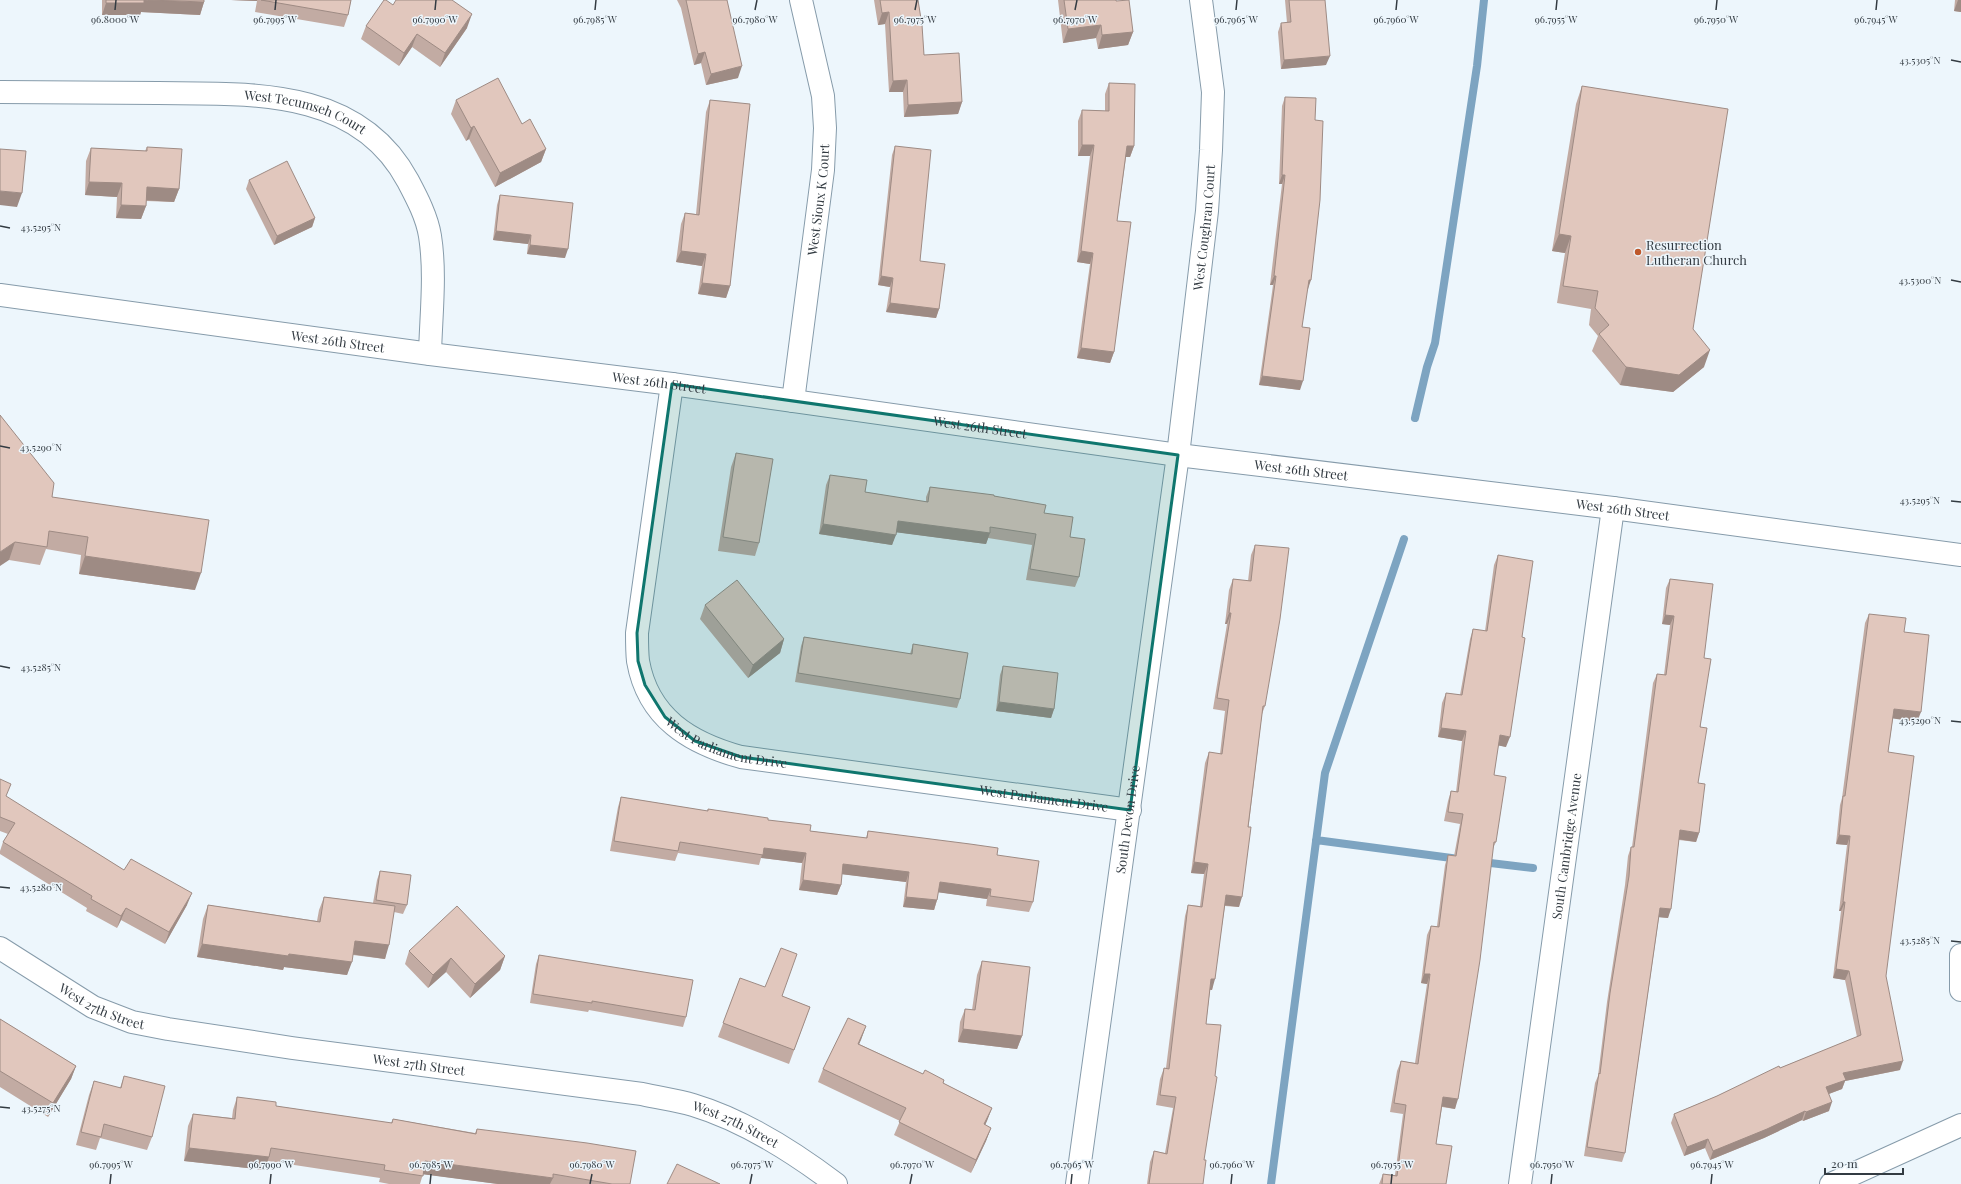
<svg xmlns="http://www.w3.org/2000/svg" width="1961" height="1184" font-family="'Playfair Display',serif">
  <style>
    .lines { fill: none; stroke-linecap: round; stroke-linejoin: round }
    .stream { stroke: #7da4c1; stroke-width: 8 }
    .minor-casing { stroke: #869baa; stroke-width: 24 }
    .secondary-casing { stroke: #869baa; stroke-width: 24 }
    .minor { stroke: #fff; stroke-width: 22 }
    .secondary { stroke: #fff; stroke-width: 22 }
    .wall { fill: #c2aba3 }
    .shaded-wall { fill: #9e8b84 }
    .building { fill: #e1c7bd; stroke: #9e8b84 }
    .marked { fill: #0f766e; fill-opacity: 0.2; stroke: #0f766e; stroke-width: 3; stroke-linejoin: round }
    .ticks { fill: none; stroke: #333b42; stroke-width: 1.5 }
    .poi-dot { fill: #be582b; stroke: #edf6fc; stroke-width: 1.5 }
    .labels { text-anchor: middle; stroke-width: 3; stroke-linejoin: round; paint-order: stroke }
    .street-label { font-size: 13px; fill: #333b42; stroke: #edf6fc }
    .poi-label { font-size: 13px; fill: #333b42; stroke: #edf6fc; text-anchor: start }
    .ticks-label { font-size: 10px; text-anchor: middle; fill: #333b42; stroke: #edf6fc; stroke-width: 3; stroke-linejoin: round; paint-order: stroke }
  </style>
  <rect width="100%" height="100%" fill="#edf6fc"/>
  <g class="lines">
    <path class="stream" d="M1415,418l12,-51 8,-24 42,-277 7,-66
      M1316,840l143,19
      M1482,862l51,6
      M1271,1184l54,-411 79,-234"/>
    <defs>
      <g id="minor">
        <path id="s1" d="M0,92c53,0 105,1 158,1 92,1 200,-6 250,88 9,17 19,36 22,55 6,38 1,79 0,118"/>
        <path id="s2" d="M672,384l-35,249c0,9 0,19 1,28 10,57 52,82 103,96l389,53"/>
        <path id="s3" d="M793,401l30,-231 2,-42 -2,-32 -22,-96"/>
        <path id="s4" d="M0,948l93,59 39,15 36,7 124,19 350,46c17,4 34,6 51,11 50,15 102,48 143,79"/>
        <path d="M1961,955v35"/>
        <path id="s5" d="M1077,1184l101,-729 29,-244 4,-61 2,-58 -12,-92"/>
        <path id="s6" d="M1520,1184l93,-676"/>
        <path d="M1831,1184l130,-59"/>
      </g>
      <g id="secondary">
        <path id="s7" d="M0,295l430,59 242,30 506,71 435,53 348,47"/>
      </g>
    </defs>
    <use href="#minor" class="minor-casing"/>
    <use href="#secondary" class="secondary-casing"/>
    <use href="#minor" class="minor"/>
    <use href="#secondary" class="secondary"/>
  </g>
  <path class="wall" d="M102,0h102v2l-4,13 -59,-3 -1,3h-38z
    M231,0h120l-3,15 -4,12 -89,-15 2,-11z
    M677,0h50l11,78 -32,7 -5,-22 -7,2 -13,-57z
    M874,0h44l6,55 38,47 -4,12 -54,3 -1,-25h-14l-4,-68 -7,1z
    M1058,0h58l17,32 -5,13 -30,4 -2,-11 -33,5z
    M1285,0h40l1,65 -45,4 -3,-37 3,-9h6z
    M1955,0h6v12l-7,-1z
    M393,5l74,23 -27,39 -28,-20 -13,19 -38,-27 5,-13z
    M1109,83l25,63 -4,11h-4l-9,64 -3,131 -4,11 -33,-5 13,-94 -13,-2 13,-106h-12v-35l4,-11 23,1v-17z
    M1582,86l111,243 11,38 -31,25 -53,-7 -28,-34 6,-15 -9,-11 2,-16 -34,-6 8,-50 -13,-2 24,-147z
    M1285,97l23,192h-1l-5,38 -2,63 -41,-5 14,-100h-3l12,-101h-3l3,-78z
    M456,100l66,24 24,25 -5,13 -46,25 -26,-48 -3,2 -15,-27z
    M710,100l20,186 -4,12 -28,-4 4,-28 -26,-4 5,-38 4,-11 11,1 10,-102z
    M895,146l25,115 19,48 -3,9 -50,-6 4,-25 -12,-2 14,-130z
    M147,147l32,42 -5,13 -28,-1v5l-5,13 -25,-1 1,-21 -32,-2 1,-34 5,-13 54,3z
    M249,180l66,38 -3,9 -38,18 -28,-56z
    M500,195l65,63 -38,-4 1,-10 -35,-4 4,-35z
    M0,415l52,82 143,93 -116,-16 2,-19 -35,-6 -6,16 -31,-5z
    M736,453l23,90 -4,13 -37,-5 13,-84z
    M830,475l35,17 61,10v-5l4,-10 64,9 50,17 26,24 9,40 -4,10 -49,-7 6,-35 -44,-7 -2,6 -90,-12 -4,13 -73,-11 7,-49z
    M1255,545l10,161 -3,8 -23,193 -14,-1 -13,84h-2l-4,34 -2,136 -1,24h-56l3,-22 4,-11 11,2 8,-45 -17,-3 4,-26 4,-11h2l19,-152 3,-11 12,1 4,-32 -13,-1 14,-110 4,-11 11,2 5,-43 -12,-2 14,-85h-2l4,-34 4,-11 15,2 3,-26z
    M1498,555l8,192 -8,-2 -4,30 2,67 -3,6 -38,261 -13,-2 -6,37 10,40h-67l4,-10 12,1 8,-61 -13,-2 7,-41 4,-10 14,2 12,-79 -6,-1 6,-48 4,-9h6l8,-61 3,-10 6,1 6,-32 -16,-3 4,-20 3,-10 5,1 6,-51 -24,-4 4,-34 4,-10 14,2 10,-56 3,-10 12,2 9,-66z
    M1670,579l34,79 -6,125 1,50 -3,9 -17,-2 -11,78 -9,-1 -34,236 -3,9 -38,-6 11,-73 3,-7 9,-74 18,-117 3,-29 3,-9h1l21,-164 4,-9 7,1 6,-50 -8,-1 4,-36z
    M705,605l79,34 -4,14 -32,25 -48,-59z
    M1869,614l35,18 13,90 -24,-4 -5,34 -2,224 14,94 -55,11 -3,8 -13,5v17l-26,10 -1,-1 -38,18 -54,22 -5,-12 -21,8 -13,-33 3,-9 43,-18 63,-28 77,-31 -12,-57 -12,-2 8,-67h-2l8,-66 -11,-1 4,-39 2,-7 23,-175z
    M804,637l106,17 3,-10 47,55 -3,9 -162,-26 6,-36z
    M1003,666l51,43 -3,9 -55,-7 4,-36z
    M0,779l6,18 118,73 63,35 -22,39 -44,-24 -4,8 -31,-17 1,-3 -87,-54v-3l3,-9 5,-8 -8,-3z
    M621,797l86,14 1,-2 60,11 42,11 56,7 2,-7 129,24 36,47 -4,10 -43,-6 1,-7 -49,-7 -1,8 -3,10 -31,-3 3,-25 -64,-8 -1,11 -4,10 -38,-5 3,-27 -41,-5 -2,7 -81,-12 -3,8 -65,-10 8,-44z
    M380,871l27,34 -4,9 -9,-2 -9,47 -32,-4 -6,20 -63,-8 -1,3 -86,-13 6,-38 5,-14 109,16 2,-11 5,-13 49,6 4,-23z
    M409,951l96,5 -5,14 -30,28 -24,-26 -18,16 -23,-24z
    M539,955l147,62 -3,10 -94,-17 -1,2 -58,-9 6,-39z
    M982,961l40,75 -5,13 -59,-7 2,-20 5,-13 7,1 5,-35z
    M740,978l42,18 28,11 -21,57 -71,-27z
    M0,1019l76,47 -5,13 -23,38 -48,-30z
    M866,1026l-7,18 64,30 21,6 -1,3 49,25 -7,17 6,3 -5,13 -15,32 -77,-38 6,-14 -82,-39 5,-13z
    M124,1076l28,61 -5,13 -47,-12 -4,12 -20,-5 13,-50 5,-14 26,7z
    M237,1097l39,9 115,17 2,-4 82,14 2,-4 153,55h-132l-75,-10 -3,10h-31l-10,-2 1,-4 -112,-17 -3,9 -81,-9 4,-35 5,-12 39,4 1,-8z"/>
  <path class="shaded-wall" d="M144,0l60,2 -4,13 -59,-3 -1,3h-38l4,-12z
    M231,0h26v1z
    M1958,0h3v12l-7,-1z
    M889,12l-4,12 -7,1 4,-12z
    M472,14l-5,14 -27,39 5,-14z
    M1101,25l-5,13 -33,5 5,-14z
    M1133,32l-5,13 -30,4 4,-14z
    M417,34l-5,13 -13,19 5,-13z
    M705,52l-4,11 -7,2 4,-11z
    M1330,56l-4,9 -45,4 3,-9z
    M742,66l-4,12 -32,7 5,-11z
    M907,80l-4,12h-14l4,-11z
    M962,102l-4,12 -54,3 4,-12z
    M474,126l-5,13 -3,2 5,-13z
    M1082,145h12l-4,11h-12z
    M1127,146h7l-4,11h-7z
    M546,149l-5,13 -46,25 5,-14z
    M1282,175h3l-3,9h-3z
    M89,182l33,1 -5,14 -32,-2z
    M147,187l32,2 -5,13 -32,-2z
    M0,191l22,2 -5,14 -17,-2z
    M121,205l25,1 -5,13 -25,-1z
    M315,218l-3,9 -38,18 3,-9z
    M496,231l35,4 -3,9 -35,-4z
    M1559,234l12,2 -6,17 -13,-2z
    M530,245l38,4 -3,9 -38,-4z
    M681,251l25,3 -4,12 -26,-4z
    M1081,251l12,2 -3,11 -13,-2z
    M881,276l12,2 -3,9 -12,-2z
    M1274,276h2l-3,9h-3z
    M1309,280h2l-3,9h-3z
    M702,283l28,3 -4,12 -28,-4z
    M890,303l49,6 -3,9 -50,-6z
    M1081,348l33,4 -4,11 -33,-5z
    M1710,350l-6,17 -31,25 -53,-7 6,-18z
    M1262,376l41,5 -3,9 -41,-5z
    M898,521l92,12 -4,11 -92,-12z
    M823,524l73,11 -4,10 -73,-11z
    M15,542l-6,18 -9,6v-14z
    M85,556l116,17 -6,17 -116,-16z
    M1229,613h2l-4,11h-2z
    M1665,615l9,1 -4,9 -8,-1z
    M784,639l-4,14 -32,25 5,-13z
    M999,702l55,7 -3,9 -55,-7z
    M1894,709l27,3 -4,10 -27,-4z
    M1441,728l25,3 -4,10 -24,-4z
    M1500,735l10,2 -4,10 -10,-2z
    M1680,830l19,3 -3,9 -19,-3z
    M1839,835l11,1 -3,9 -11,-1z
    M764,848l42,5 -4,10 -41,-5z
    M1194,862l14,2 -4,10 -13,-1z
    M843,864l66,8 -3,10 -66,-8z
    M803,880l38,5 -4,10 -38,-5z
    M940,882l51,7 -4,10 -51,-7z
    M192,893l-5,12 -22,39 4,-12z
    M1226,895l16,2 -3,10 -17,-2z
    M906,897l31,3 -3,10 -31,-3z
    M1843,902h2l-4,9h-2z
    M126,908l-5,12 -4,8 4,-12z
    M1660,908l11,1 -3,9 -11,-1z
    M355,941l34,4 -4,14 -35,-5z
    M202,944l87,10 63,8 -5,13 -63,-8 -1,3 -86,-13z
    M505,956l-5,14 -30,28 5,-14z
    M451,958l-5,14 -18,16 5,-13z
    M1836,969l13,2 -4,9 -12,-2z
    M1424,974h6l-3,10 -6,-1z
    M1211,979h4l-3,11 -5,-1z
    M866,1026l-5,14 -8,17 5,-13z
    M963,1029l59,7 -5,13 -59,-7z
    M1903,1061l-3,9 -55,11 -3,8 -19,7 3,-9 17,-14z
    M76,1066l-5,13 -23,38 5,-14z
    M1443,1097l15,2 -3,10 -15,-3z
    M1832,1102l-3,9 -26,10 3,-9z
    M992,1108l-5,13 -8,17 5,-14z
    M1805,1111l-3,9 -38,18 -54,22 3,-9z
    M991,1128l-5,13 -15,32 5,-13z
    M1708,1139l-3,9 -21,8 3,-9z
    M189,1148l80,9 -4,13 -81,-9z
    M425,1161l128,17 -3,6h-52l-77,-10z"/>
  <path class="building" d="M106,0h38v3h-38z
    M148,0h56v2z
    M261,0h90l-3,15z
    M384,0h2l7,5 3,-5h56l20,14 -27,39 -28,-19 -13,19 -38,-27z
    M686,0h41l15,66 -31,8 -6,-22 -7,2z
    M880,0h38l4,25 2,30 35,-2 3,49 -54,3 -1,-25 -14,1 -4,-69 -7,1z
    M1064,0h52v1l13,-1 4,32 -31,3 -1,-10 -33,4z
    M1289,0h36l5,56 -46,4 -3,-37 10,-1z
    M498,78l24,46 8,-5 16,30 -46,24 -26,-47 -3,2 -15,-28z
    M1109,83l26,1 -1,62h-7l-10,75 14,1 -17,130 -33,-4 12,-95 -12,-2 13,-106h-12v-35l27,1z
    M1582,86l146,23 -35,220 17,21 -31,25 -53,-8 -27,-33 10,-9 -14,-17 3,-17 -35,-5 8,-50 -12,-2z
    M1285,97l31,1 -1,22 8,1 -3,79 -9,80h-2l-7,47 8,1 -7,53 -41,-5 14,-100h-2l11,-101h-3z
    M710,100l40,4 -20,182 -28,-3 4,-29 -25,-3 4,-38 14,2z
    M895,146l36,4 -11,111 25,3 -6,45 -49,-6 3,-25 -12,-2z
    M147,147l35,2 -3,40 -32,-2 -1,19 -25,-1 1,-22 -33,-1 2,-34 56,3z
    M0,149l26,2 -4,42 -22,-2z
    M287,161l28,57 -38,18 -28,-56z
    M500,195l73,8 -5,46 -38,-4 1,-10 -35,-4z
    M0,415l54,68 -2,14 157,23 -8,53 -116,-17 3,-19 -39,-6 -2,16 -32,-5 -15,10z
    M736,453l37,6 -14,84 -36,-6z
    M830,475l37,5 -2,12 63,10 2,-15 64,8v1l52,9 -2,8 29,4 -3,20 15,2 -6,38 -49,-8 6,-35 -46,-7v6l-92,-12 -2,14 -73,-11z
    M1255,545l34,3 -9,71 -15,87h-2l-15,121h3l-9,70 -16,-2 -11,84h-4l-5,45 15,1 -6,51 2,1 -13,83h2l-3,24h-54l5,-33 13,3 9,-57 -16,-2 4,-27 5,1 19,-164 14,2 6,-43 -14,-2 15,-110 13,2 7,-54 -12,-2 14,-85h-2l4,-34 18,2z
    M1498,555l35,6 -11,76 3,1 -15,99 -10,-2 -6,40 12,2 -10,65h-2l-14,118 -22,139 -15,-2 -7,47 16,2 -6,38h-64l1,-10 14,2 9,-71 -12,-2 7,-42 17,3 12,-90h-6l7,-48 8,1 9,-72 8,1 7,-42 -15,-2 3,-21 7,1 8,-61 -25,-3 5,-35 16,2 11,-66 14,2z
    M1670,579l43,5 -9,74 7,1 -11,68 7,1 -9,55 7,1 -6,49 -19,-3 -9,79 -11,-1 -35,245 -38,-6 12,-74 1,1 10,-81 19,-117 2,-29h3l23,-173 9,1 8,-59 -9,-1z
    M737,580l47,59 -31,26 -48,-60z
    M1869,614l37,4 -2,14 25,3 -8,77 -27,-3 -6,43 26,4 -28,220 17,85 -60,12 3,7 -20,7 6,15 -26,10 -1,-1 -38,18 -54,22 -5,-12 -21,8 -13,-33 43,-18 62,-30 1,2 81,-33 -12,-64 -13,-2 9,-67h-2l7,-66 -11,-1 4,-39h2z
    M804,637l108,17 1,-10 55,9 -8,46 -162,-26z
    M1003,666l55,7 -4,36 -55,-7z
    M0,779l11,5 -5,12 118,74 7,-11 61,34 -23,39 -43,-24 -5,8 -30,-17 1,-3 -89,-54 12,-19 -15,-6z
    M621,797l87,14v-2l60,9v2l43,5 -1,6 57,7 1,-7 102,13 28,4 -1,7 42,6 -6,41 -43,-6 1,-7 -51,-7 -3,18 -31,-3 3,-25 -66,-8 -2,21 -38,-5 3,-27 -42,-5 -1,7 -83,-13 -2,9 -64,-10z
    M380,871l31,4 -4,30 -31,-5z
    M324,897l71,9 -6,39 -34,-4 -3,21 -63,-8 -1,2 -86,-12 6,-39 112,17z
    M457,906l48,50 -30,28 -24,-26 -18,17 -24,-24z
    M781,948l16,6 -15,42 28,11 -16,43 -71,-27 17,-45 25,9z
    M539,955l154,25 -7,37 -94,-16v2l-59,-9z
    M982,961l48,6 -8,69 -59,-7 2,-20 10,1z
    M848,1018l18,8 -8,18 65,30 2,-4 19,10 -1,3 49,25 -8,16 7,4 -15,32 -77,-38 7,-14 -83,-39z
    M0,1019l76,47 -23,37 -53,-32z
    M124,1076l41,10 -13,51 -48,-13 -3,13 -20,-5 13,-51 27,7z
    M237,1097l39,5v4l116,17 1,-4 83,15 1,-5 110,14 49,8 -6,33h-18l-59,-10v4l-128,-17 -2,15 -39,-6 1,-5 -114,-17 -2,9 -80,-9 4,-34 42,5z
    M677,1164l43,20h-53z"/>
  <path class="marked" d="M672,384l506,71 -48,355 -389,-53 -46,-16 -30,-24 -20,-32 -7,-24 -1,-28z"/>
  <path class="ticks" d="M115,10l1,-10M275,10l1,-10M435,10l1,-10M595,10l1,-10M755,10l2,-10M915,10l2,-10M1075,10l2,-10M1236,10l1,-10M1396,10l1,-10M1556,10l1,-10M1716,10l1,-10M1876,10l1,-10M1951,60l10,2M0,226l10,2M1951,280l10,2M0,446l10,2M1951,501l10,1M0,666l10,2M1951,721l10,1M0,887l10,1M1951,941l10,1M0,1107l10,1M110,1184l1,-10M270,1184l1,-10M430,1184l1,-10M590,1184l2,-10M750,1184l2,-10M910,1184l2,-10M1071,1184l1,-10M1231,1184l1,-10M1391,1184l1,-10M1551,1184l1,-10M1711,1184l1,-10"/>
  <circle class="poi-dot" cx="1638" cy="252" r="4"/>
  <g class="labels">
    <g class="street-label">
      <text dy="5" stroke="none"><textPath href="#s1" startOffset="308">West Tecumseh Court</textPath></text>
      <text dy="5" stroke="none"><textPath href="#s3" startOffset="203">West Sioux K Court</textPath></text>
      <text dy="5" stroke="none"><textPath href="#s5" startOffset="965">West Coughran Court</textPath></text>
      <text dy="5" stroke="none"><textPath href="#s7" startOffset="341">West 26th Street</textPath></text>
      <text dy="5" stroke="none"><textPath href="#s7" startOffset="665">West 26th Street</textPath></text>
      <text dy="5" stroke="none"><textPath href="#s7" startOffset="989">West 26th Street</textPath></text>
      <text dy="5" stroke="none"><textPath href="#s7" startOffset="1313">West 26th Street</textPath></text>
      <text dy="5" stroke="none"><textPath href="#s7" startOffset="1637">West 26th Street</textPath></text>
      <text dy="5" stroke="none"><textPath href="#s2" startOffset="411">West Parliament Drive</textPath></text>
      <text dy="5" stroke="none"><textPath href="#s2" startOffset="735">West Parliament Drive</textPath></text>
      <text dy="5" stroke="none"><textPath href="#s5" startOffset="368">South Devon Drive</textPath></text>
      <text dy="5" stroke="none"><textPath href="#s6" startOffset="341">South Cambridge Avenue</textPath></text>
      <text dy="5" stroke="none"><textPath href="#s4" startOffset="118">West 27th Street</textPath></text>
      <text dy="5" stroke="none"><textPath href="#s4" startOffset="442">West 27th Street</textPath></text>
      <text dy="5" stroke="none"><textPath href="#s4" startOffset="766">West 27th Street</textPath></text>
    </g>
    <g class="poi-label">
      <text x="1646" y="250">Resurrection<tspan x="1646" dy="15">Lutheran Church</tspan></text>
    </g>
  </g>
  <g class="ticks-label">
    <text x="115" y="23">96.8000°W</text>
    <text x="275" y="23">96.7995°W</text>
    <text x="435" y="23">96.7990°W</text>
    <text x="595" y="23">96.7985°W</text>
    <text x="755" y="23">96.7980°W</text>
    <text x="915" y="23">96.7975°W</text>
    <text x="1075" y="23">96.7970°W</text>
    <text x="1236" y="23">96.7965°W</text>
    <text x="1396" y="23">96.7960°W</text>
    <text x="1556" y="23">96.7955°W</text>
    <text x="1716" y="23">96.7950°W</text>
    <text x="1876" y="23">96.7945°W</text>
    <text x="1920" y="64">43.5305°N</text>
    <text x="41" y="231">43.5295°N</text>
    <text x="1920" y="284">43.5300°N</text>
    <text x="41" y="451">43.5290°N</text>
    <text x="1920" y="504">43.5295°N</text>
    <text x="41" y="671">43.5285°N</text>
    <text x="1920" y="724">43.5290°N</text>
    <text x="41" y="891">43.5280°N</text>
    <text x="1920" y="944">43.5285°N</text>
    <text x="41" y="1112">43.5275°N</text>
    <text x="111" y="1168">96.7995°W</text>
    <text x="271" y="1168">96.7990°W</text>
    <text x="431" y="1168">96.7985°W</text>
    <text x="592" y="1168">96.7980°W</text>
    <text x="752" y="1168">96.7975°W</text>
    <text x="912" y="1168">96.7970°W</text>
    <text x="1072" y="1168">96.7965°W</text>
    <text x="1232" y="1168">96.7960°W</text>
    <text x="1392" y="1168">96.7955°W</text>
    <text x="1552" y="1168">96.7950°W</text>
    <text x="1712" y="1168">96.7945°W</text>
  </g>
  <path d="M1825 1168v6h78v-6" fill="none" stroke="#333b42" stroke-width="2"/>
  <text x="1831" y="1168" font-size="12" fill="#333b42" stroke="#edf6fc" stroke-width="3" paint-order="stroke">20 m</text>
</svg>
